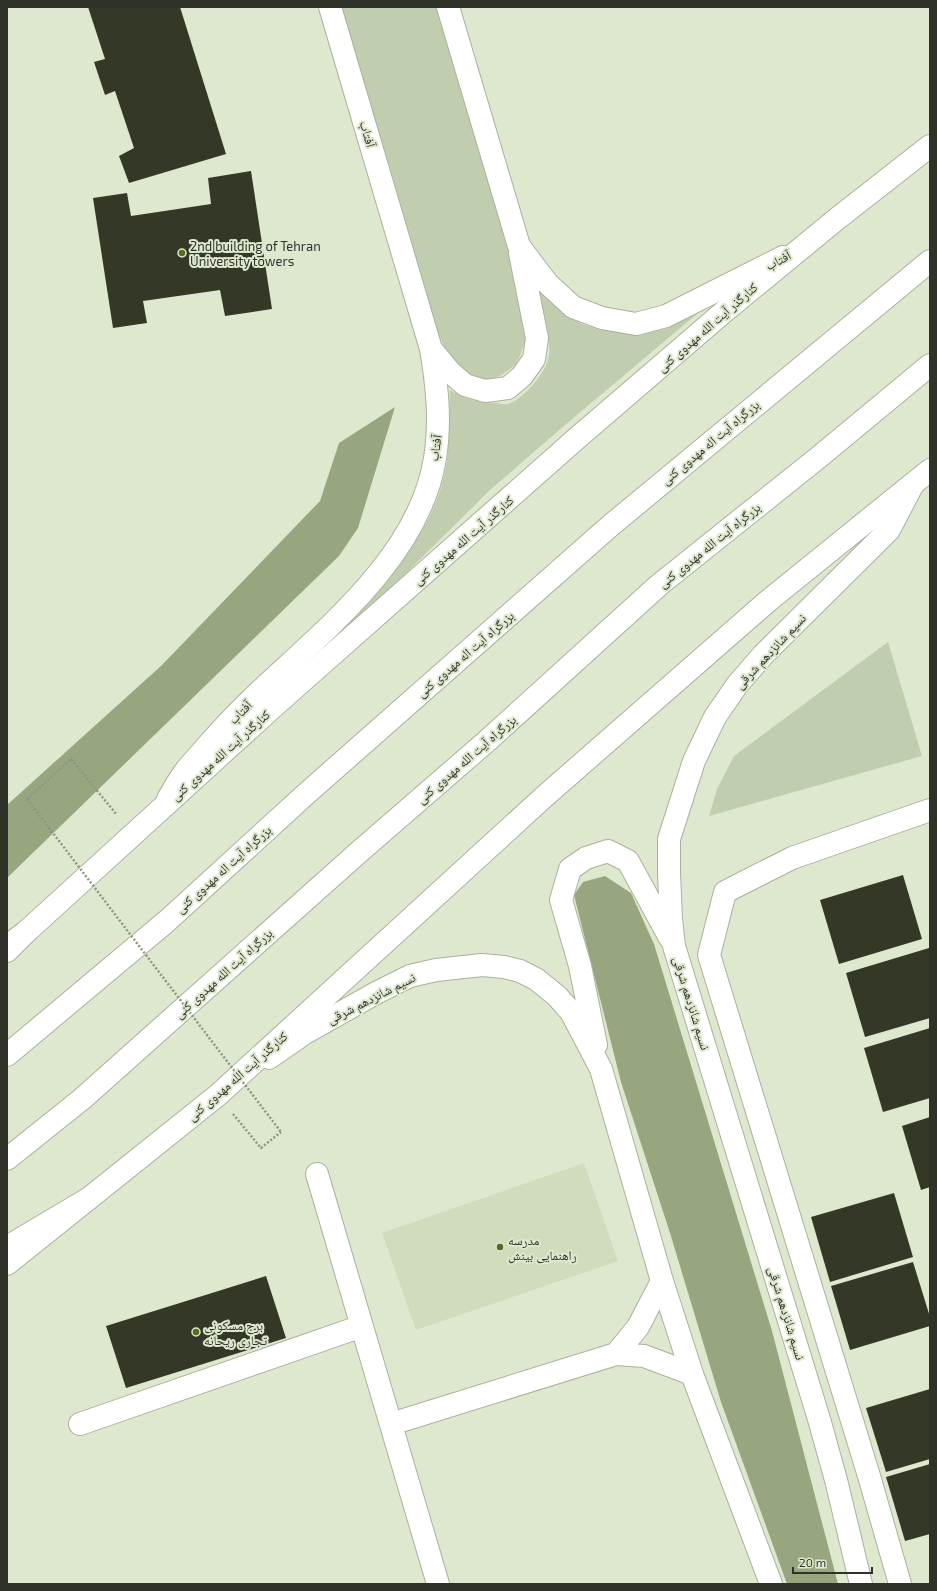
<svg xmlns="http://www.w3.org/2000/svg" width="937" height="1591" font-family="'Exo 2','Noto Naskh Arabic',sans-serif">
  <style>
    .built { fill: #d1dcbd }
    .green { fill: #c1cdaf }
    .forest { fill: #97a67e }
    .building { fill: #333926 }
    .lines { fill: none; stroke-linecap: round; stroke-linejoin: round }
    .minor-casing { stroke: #a9b29a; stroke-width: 24 }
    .tertiary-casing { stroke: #a9b29a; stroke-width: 24 }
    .secondary-casing { stroke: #a9b29a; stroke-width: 24 }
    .primary-casing { stroke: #a9b29a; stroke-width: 24 }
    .trunk-casing { stroke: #a9b29a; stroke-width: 24 }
    .path { stroke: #8e9584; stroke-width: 2.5; stroke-dasharray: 2 2; stroke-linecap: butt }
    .minor { stroke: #fff; stroke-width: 22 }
    .tertiary { stroke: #fff; stroke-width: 22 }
    .secondary { stroke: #fff; stroke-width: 22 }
    .primary { stroke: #fff; stroke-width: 22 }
    .trunk { stroke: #fff; stroke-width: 22 }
    .path-bridge { stroke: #8e9584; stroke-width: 2.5; stroke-dasharray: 2 2; stroke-linecap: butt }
    .poi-dot { fill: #566d1c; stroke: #dee8cf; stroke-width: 1.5 }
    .labels { text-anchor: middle; stroke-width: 4; stroke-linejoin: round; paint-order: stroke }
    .street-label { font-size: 13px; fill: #2f3229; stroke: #dee8cf }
    .poi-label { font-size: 13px; fill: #2f3229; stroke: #dee8cf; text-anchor: start }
  </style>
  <rect width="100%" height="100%" fill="#dee8cf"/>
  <path class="built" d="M584,1163l34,98 -202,69 -34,-97z"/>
  <path class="green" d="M340,7h96l35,112 39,137 16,81 -6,19 -5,9 -15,11 -10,3h-11l-10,-3 -17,-17 -7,-11 -6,-13 -16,-51 -31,-110z
    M528,269l13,22 24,23 17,10 15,5 24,3 102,-40 -158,133 -75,65 -100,99 -73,66 1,-6c55,-54 118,-109 129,-189 3,-23 2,-47 3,-70 17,10 26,12 46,13 4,0 8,2 12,1 11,-4 20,-13 28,-23 6,-8 12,-16 13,-27 3,-18 -15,-65 -21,-85z
    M888,642l34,114 -213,60 8,-27 17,-33z"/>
  <path class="forest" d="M395,407l-37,121 -19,28 -332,322v-73l154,-139 159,-165 19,-58z
    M605,876l26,17 23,51 118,387 66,253h-51l-66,-182 -51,-169 -49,-151 -47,-187 9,-13z"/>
  <path class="building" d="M88,7h92l46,147 -97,29 -10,-27 15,-8 -19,-57 -10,4 -11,-33 11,-3z
    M251,171l21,138 -47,7 -5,-26 -77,11 4,22 -34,5 -20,-130 34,-5 4,23 80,-12 -3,-26z
    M903,875l19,64 -83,25 -19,-64z
    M929,948l1,70 -65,19 -19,-64z
    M930,1028v70l-47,14 -19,-64z
    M930,1117v70l-9,3 -19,-64z
    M894,1193l19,64 -83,25 -19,-65z
    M913,1262l17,55v9l-80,24 -19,-64z
    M266,1276l20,62 -160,50 -20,-62z
    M930,1389v70l-44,13 -20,-64z
    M930,1464v70l-25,7 -19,-64z"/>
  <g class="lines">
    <defs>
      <path id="minor" d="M317,1174l121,410
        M616,1354l22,-27 24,-46
        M80,1424l282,-98
        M391,1424l225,-70 28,2 48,18
        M900,1584l-31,-108 -160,-521 16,-63 67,-34 138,-48"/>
      <path id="tertiary" d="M448,7l71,239 28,37 26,24 29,11 34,6 30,-8 117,-59
        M431,349l19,23 15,13 20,6 23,-3 14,-12 12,-17 3,-21 -17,-85
        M168,799c5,-9 10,-18 16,-26 5,-7 12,-14 18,-21 17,-20 36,-40 56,-59 68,-64 162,-138 177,-235 6,-37 2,-73 -4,-109l-101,-342"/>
      <path id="secondary" d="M596,1045l-16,-79 -19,-66 9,-31 16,-11 22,-7 20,10 42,77
        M269,1058l36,-25 71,-40 34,-17 26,-6 46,-5 22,2 16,4 16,8 21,17 14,16 30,57 61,212 30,93 79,210
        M861,1584l-25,-104 -17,-61 -145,-473 -3,-27 -2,-46v-34l25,-78 21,-44 22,-32 26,-30 126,-125 24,-46"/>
      <path id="primary" d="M11,943l15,-11 247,-225 303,-268 150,-129 112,-92 92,-72
        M7,1264l211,-169 327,-299 223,-195 162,-131"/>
      <path id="trunk" d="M7,951l19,-19
        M7,1055l160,-134 139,-127 304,-268 320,-265
        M7,1159l75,-60 277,-247 128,-111 172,-156 160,-128 111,-92
        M7,1247l81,-48"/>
    </defs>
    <use href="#minor" class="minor-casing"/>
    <use href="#tertiary" class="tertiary-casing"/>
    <use href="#secondary" class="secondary-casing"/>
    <use href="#primary" class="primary-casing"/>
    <use href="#trunk" class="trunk-casing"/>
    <path class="path" d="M27,799l44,-40 46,56
      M233,1114l28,34 20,-16"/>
    <use href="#minor" class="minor"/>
    <use href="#tertiary" class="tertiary"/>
    <use href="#secondary" class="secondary"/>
    <use href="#primary" class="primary"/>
    <use href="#trunk" class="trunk"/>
    <path class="path-bridge" d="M27,799l254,333"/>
  </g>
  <g class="poi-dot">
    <circle cx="182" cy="253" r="4"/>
    <circle cx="500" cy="1247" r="4"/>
    <circle cx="196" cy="1332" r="4"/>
  </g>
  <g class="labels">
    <g class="street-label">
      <text transform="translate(368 134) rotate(74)" y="5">آفتاب</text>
      <text transform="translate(778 260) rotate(-27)" y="5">آفتاب</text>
      <text transform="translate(707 327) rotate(-41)" y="5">کنارگذر آیت الله مهدوی کنی</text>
      <text transform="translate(710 442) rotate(-40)" y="5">بزرگراه آیت اله مهدوی کنی</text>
      <text transform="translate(435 448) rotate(-82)" y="5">آفتاب</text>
      <text transform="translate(463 540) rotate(-41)" y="5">کنارگذر آیت الله مهدوی کنی</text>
      <text transform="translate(709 545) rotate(-39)" y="5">بزرگراه آیت الله مهدوی کنی</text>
      <text transform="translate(770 651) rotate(-47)" y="5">نسیم شانزدهم شرقی</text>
      <text transform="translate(465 654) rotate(-41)" y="5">بزرگراه آیت اله مهدوی کنی</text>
      <text transform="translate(240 712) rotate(-46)" y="5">آفتاب</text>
      <text transform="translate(220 755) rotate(-42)" y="5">کنارگذر آیت الله مهدوی کنی</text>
      <text transform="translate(466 759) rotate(-41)" y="5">بزرگراه آیت الله مهدوی کنی</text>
      <text transform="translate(223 869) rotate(-42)" y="5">بزرگراه آیت اله مهدوی کنی</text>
      <text transform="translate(223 973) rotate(-42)" y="5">بزرگراه آیت الله مهدوی کنی</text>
      <text transform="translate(371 998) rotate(-27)" y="5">نسیم شانزدهم شرقی</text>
      <text transform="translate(692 1003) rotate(73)" y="5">نسیم شانزدهم شرقی</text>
      <text transform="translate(237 1076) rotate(-41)" y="5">کنارگذر آیت الله مهدوی کنی</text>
      <text transform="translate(787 1313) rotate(73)" y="5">نسیم شانزدهم شرقی</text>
    </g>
    <g class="poi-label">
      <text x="190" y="251">2nd building of Tehran<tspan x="190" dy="15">University towers</tspan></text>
      <text x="508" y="1245">مدرسه<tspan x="508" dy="15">راهنمایی بینش</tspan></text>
      <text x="204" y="1330">برج مسکونی<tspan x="204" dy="15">تجاری ریحانه</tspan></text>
    </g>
  </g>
  <rect width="937" height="1591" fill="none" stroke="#2f3229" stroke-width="16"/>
  <path d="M793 1567v6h79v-6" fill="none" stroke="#2f3229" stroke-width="2"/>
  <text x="799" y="1567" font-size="12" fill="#2f3229" stroke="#dee8cf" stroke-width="3" paint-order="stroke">20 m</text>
</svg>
